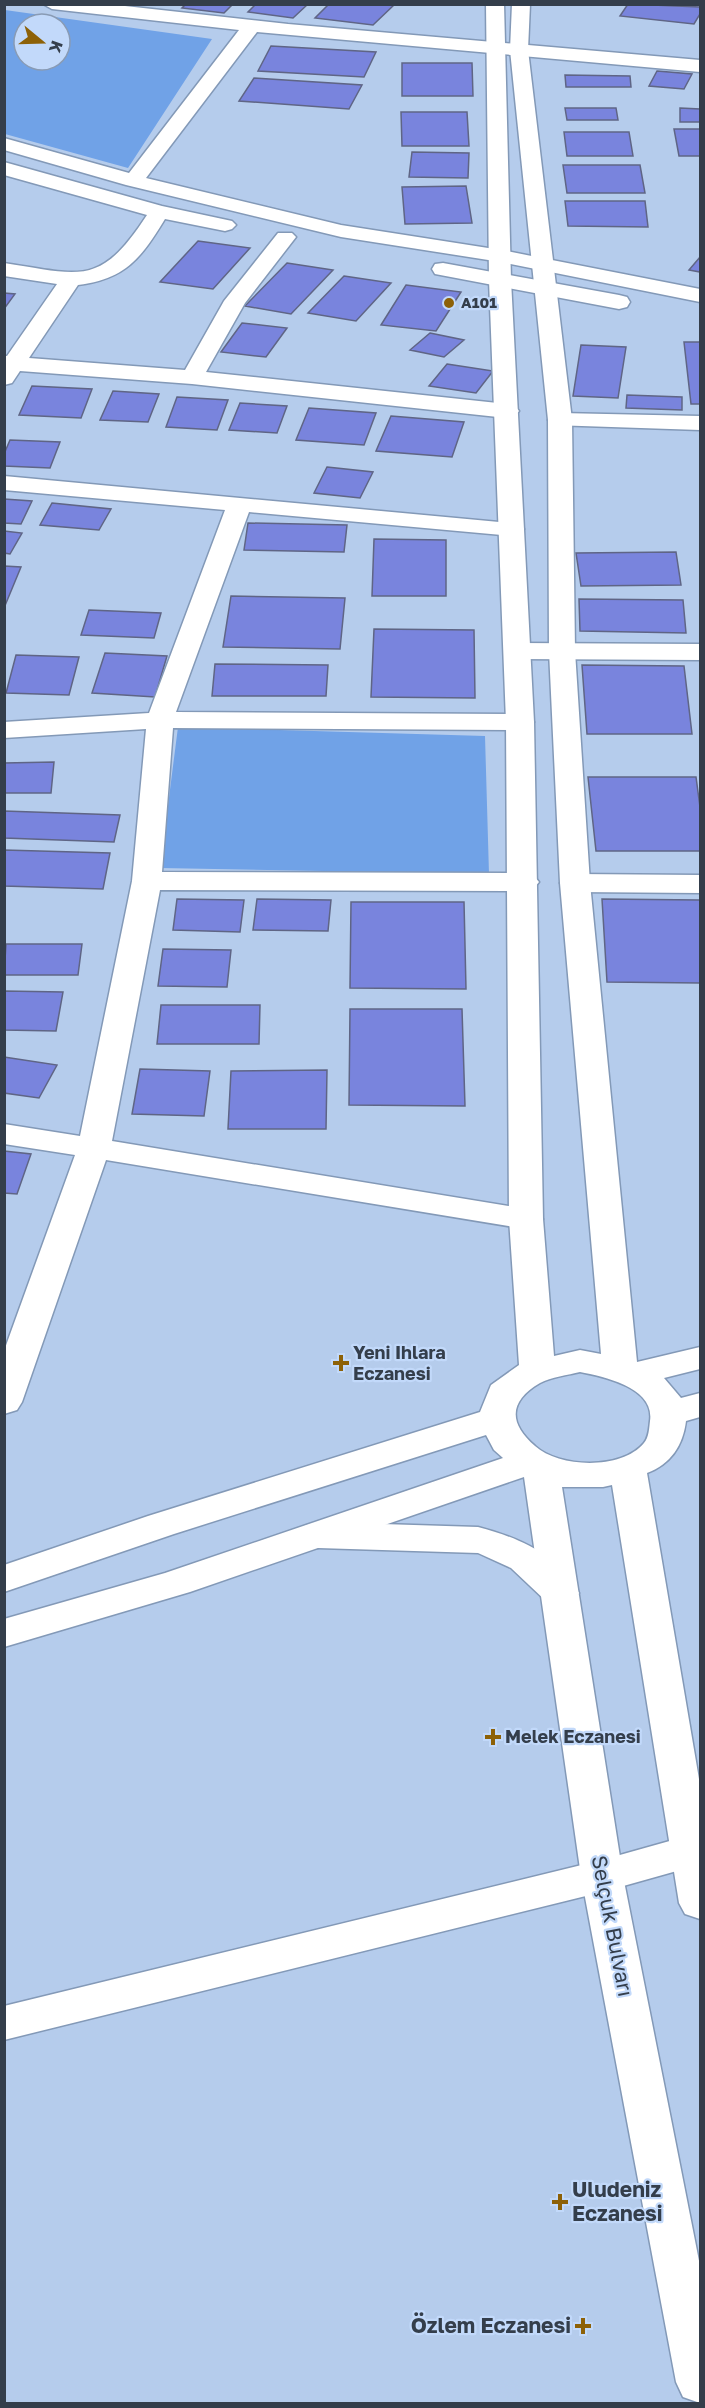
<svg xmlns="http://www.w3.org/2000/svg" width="705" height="2408" font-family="'Golos Text',sans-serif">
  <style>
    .green { fill: #70a2e7; fill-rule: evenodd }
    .building { fill: #7984dd; stroke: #5f6585; stroke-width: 1.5 }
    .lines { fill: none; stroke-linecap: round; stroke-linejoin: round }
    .minor-casing { stroke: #8399b7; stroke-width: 3 }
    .major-casing { stroke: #8399b7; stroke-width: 3 }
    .minor { fill: #fff; fill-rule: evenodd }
    .major { fill: #fff; fill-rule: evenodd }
    .poi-dot { fill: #8d6107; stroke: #c2d9fa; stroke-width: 2 }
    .labels { text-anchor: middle; stroke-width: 4.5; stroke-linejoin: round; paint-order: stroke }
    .far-poi-label { font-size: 15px; font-weight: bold; fill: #343e4b; stroke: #c2d9fa; text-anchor: start }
    .poi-label { font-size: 18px; font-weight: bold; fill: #343e4b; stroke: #c2d9fa; text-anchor: start }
    .near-street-label { font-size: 21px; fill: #343e4b; stroke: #c2d9fa }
    .near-poi-label { font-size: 21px; font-weight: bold; fill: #343e4b; stroke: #c2d9fa; text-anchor: start }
  </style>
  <rect width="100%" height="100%" fill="#b5ccec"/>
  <path class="green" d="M5,10l207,29 -84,129 -123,-34zM24,24h36v36h-36z
    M178,727l307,9 4,138 -329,-6z"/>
  <path class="building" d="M186,4h47l-9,9 -42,-5z
    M256,4h52l-15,14 -45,-6z
    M329,4h66l-22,21 -58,-7z
    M628,4l72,3v7l-6,10 -74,-8z
    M271,46l105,6 -12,25 -106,-6z
    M402,63h70l1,33h-71z
    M657,71l35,3 -8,15 -35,-3z
    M565,75l65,1 1,11h-65z
    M254,78l108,7 -13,24 -110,-8z
    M565,108h51l2,12h-51z
    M680,108l20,1v13h-20z
    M401,112h66l2,34h-67z
    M674,129h26v27h-21z
    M564,132h65l4,24h-66z
    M412,152l57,1 -1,25 -59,-1z
    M563,165h77l5,28h-78z
    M466,186l6,37 -67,1 -3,-37z
    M565,201h80l3,26 -80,-1z
    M198,241l52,7 -37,41 -53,-7z
    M700,257v15l-11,-2z
    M287,263l46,7 -42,44 -46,-8z
    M344,276l47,7 -35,38 -48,-8z
    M406,285l55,7 -25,39 -55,-6z
    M4,293l11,1 -11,15z
    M242,323l45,5 -21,29 -45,-5z
    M430,333l34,7 -20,17 -34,-7z
    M684,342h16v62h-9z
    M581,345l45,2 -8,51 -45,-2z
    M447,364l46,7 -17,22 -47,-7z
    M32,386l60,3 -11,29 -62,-3z
    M113,391l46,3 -11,28 -48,-2z
    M627,395l55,2v13l-56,-2z
    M177,397l51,3 -11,30 -51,-3z
    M240,403l47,3 -10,27 -48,-3z
    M309,408l67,5 -12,32 -68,-5z
    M391,416l73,6 -12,35 -76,-6z
    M10,440l50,2 -10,26 -46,-2v-12z
    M327,467l46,5 -13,26 -46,-5z
    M4,499l28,2 -11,23 -17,-1z
    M52,503l59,6 -12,21 -59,-5z
    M248,523l99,2 -3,27 -100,-2z
    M4,531l18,2 -12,21 -6,-1z
    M374,539l72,1v56h-74z
    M676,552l5,33 -100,1 -5,-33z
    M4,566l17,1 -17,41z
    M231,596l114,2 -5,51 -117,-2z
    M579,599l104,1 3,33 -106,-2z
    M89,610l72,3 -7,25 -73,-3z
    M374,629l100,1 1,68 -104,-1z
    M105,653l62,3 -12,41 -63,-4z
    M16,655l63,2 -10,38 -63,-2z
    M215,664l113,1 -2,31h-114z
    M582,665l102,1 8,68h-105z
    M54,762l-3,31h-47v-30z
    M588,777h108l4,30v44h-104z
    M4,811l116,4 -6,27 -110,-4z
    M4,850l106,3 -7,36 -99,-3z
    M177,899l67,1 -4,32 -67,-2z
    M257,899l74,1 -3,31 -75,-1z
    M602,899l98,1v83l-93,-1z
    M351,902h113l2,87 -116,-1z
    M6,944h76l-4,31h-74z
    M163,949l68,1 -4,37 -69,-1z
    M4,991l59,1 -7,39 -52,-1z
    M161,1005h99l-1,39h-102z
    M350,1009h112l3,97 -116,-1z
    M4,1057l53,8 -18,33 -35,-5z
    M140,1069l70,2 -6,45 -72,-2z
    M327,1070l-1,59h-98l3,-58z
    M4,1151l27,3 -14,40 -13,-1z"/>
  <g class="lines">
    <defs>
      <path id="minor" d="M43,4h64l181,20 412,36v12l-443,-40 -111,146 195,47 160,25 199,39v13l-199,-40 -160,-25 -215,-52 -122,-35v-12l125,35 110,-143 -187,-21z
        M4,162l158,44 70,15 4,4 -4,4 -7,2 -60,-12c-24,39 -39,60 -87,66l-49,73 156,12 39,-69 54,-68h14l4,4 -51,66 -39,69 301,32 8,2 4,5 -4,5 -8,2 -315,-34 -172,-13 -8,12 -8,2v-29h3l50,-72 -53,-8v-13c78,12 96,24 143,-48l-143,-40z
        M443,263l176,32 8,2 3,5 -3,5 -8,2 -184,-35 -3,-5 3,-5z
        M560,413l140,3v14l-148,-5 -4,-5 4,-5z
        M4,476l517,48 3,5 -3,5 -9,2 -263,-24 -73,200 344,2 10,2 4,6 -4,6 -10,2 -347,-2 -11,144 362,1 10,3 5,6 -5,6 -10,3 -364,-1 -48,251 414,68 12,3 5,7 -5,7 -12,3 -420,-69 -84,242 -5,8 -13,4v-63l71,-196 -71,-11v-20l76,12 52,-255 14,-152 -142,9v-16l145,-9 76,-203 -221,-20z
        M517,643l183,1v16l-183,-1 -9,-2 -4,-6 4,-6z
        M575,874l125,1v18l-125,-1 -10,-3 -5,-6 5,-6z
        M318,1522l160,5c42,11 78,27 101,66l-6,9 -13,4 -13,-4 -36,-34 -33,-15 -160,-5 -13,-4 -6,-9 6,-9z
        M691,1835l9,3v26l-9,3 -89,25 -598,148v-34l598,-146z"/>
      <path id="major" d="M486,4h18l7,276 23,442 9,497 11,137 26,-6 21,4 -41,-471 -11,-232 -1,-231 -38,-370 2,-46h18l-2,46 44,370 3,231 15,232 47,479 63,-15v22l-36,9 17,20 19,-5v24l-14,4c-3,24 -15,43 -39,52l53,312v134l-15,-5 -6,-11 -67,-418 -9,2h-41l61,389 77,390v137l-17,-6 -7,-15 -95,-506 -57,-399 -334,115 -186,55v-28l161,-46 338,-115 -9,-8 -8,-15 -312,99 -170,58v-27l144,-49 332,-104 11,-27 28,-20 -10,-146 -3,-497 -17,-442zM580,1372c26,5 75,16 70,49 -1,8 -1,16 -6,22 -22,27 -85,25 -109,3 -27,-23 -26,-45 5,-63 11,-6 28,-8 40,-11z"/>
    </defs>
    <use href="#minor" class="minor-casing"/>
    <use href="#major" class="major-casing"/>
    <use href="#minor" class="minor"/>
    <use href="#major" class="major"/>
  </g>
  <g class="poi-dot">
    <circle cx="449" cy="303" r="6"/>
    <path d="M338 1354h6v6h6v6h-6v6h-6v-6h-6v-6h6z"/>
    <path d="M490 1728h6v6h6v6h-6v6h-6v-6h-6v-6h6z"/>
    <path d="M557 2193h6v6h6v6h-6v6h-6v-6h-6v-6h6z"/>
    <path d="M580 2317h6v6h6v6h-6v6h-6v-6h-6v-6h6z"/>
  </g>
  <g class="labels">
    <g class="far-poi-label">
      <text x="461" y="308">A101</text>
    </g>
    <g class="poi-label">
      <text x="353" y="1359">Yeni Ihlara<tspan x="353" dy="21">Eczanesi</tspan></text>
      <text x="505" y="1743">Melek Eczanesi</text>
    </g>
    <g class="near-street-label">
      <text transform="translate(612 1926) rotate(79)" y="7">Selçuk Bulvarı</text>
    </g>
    <g class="near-poi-label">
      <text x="572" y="2197">Uludeniz<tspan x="572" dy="24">Eczanesi</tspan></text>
      <text x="571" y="2333" text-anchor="end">Özlem Eczanesi</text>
    </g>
  </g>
  <rect width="705" height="2408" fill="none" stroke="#343e4b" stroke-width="12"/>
  <g transform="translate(42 42) rotate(109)"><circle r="28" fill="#c2d9fa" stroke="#899bb4" stroke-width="1.5"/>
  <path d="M0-4.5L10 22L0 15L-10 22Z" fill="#8d6107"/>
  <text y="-9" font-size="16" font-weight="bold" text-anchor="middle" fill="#343e4b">K</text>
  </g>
</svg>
